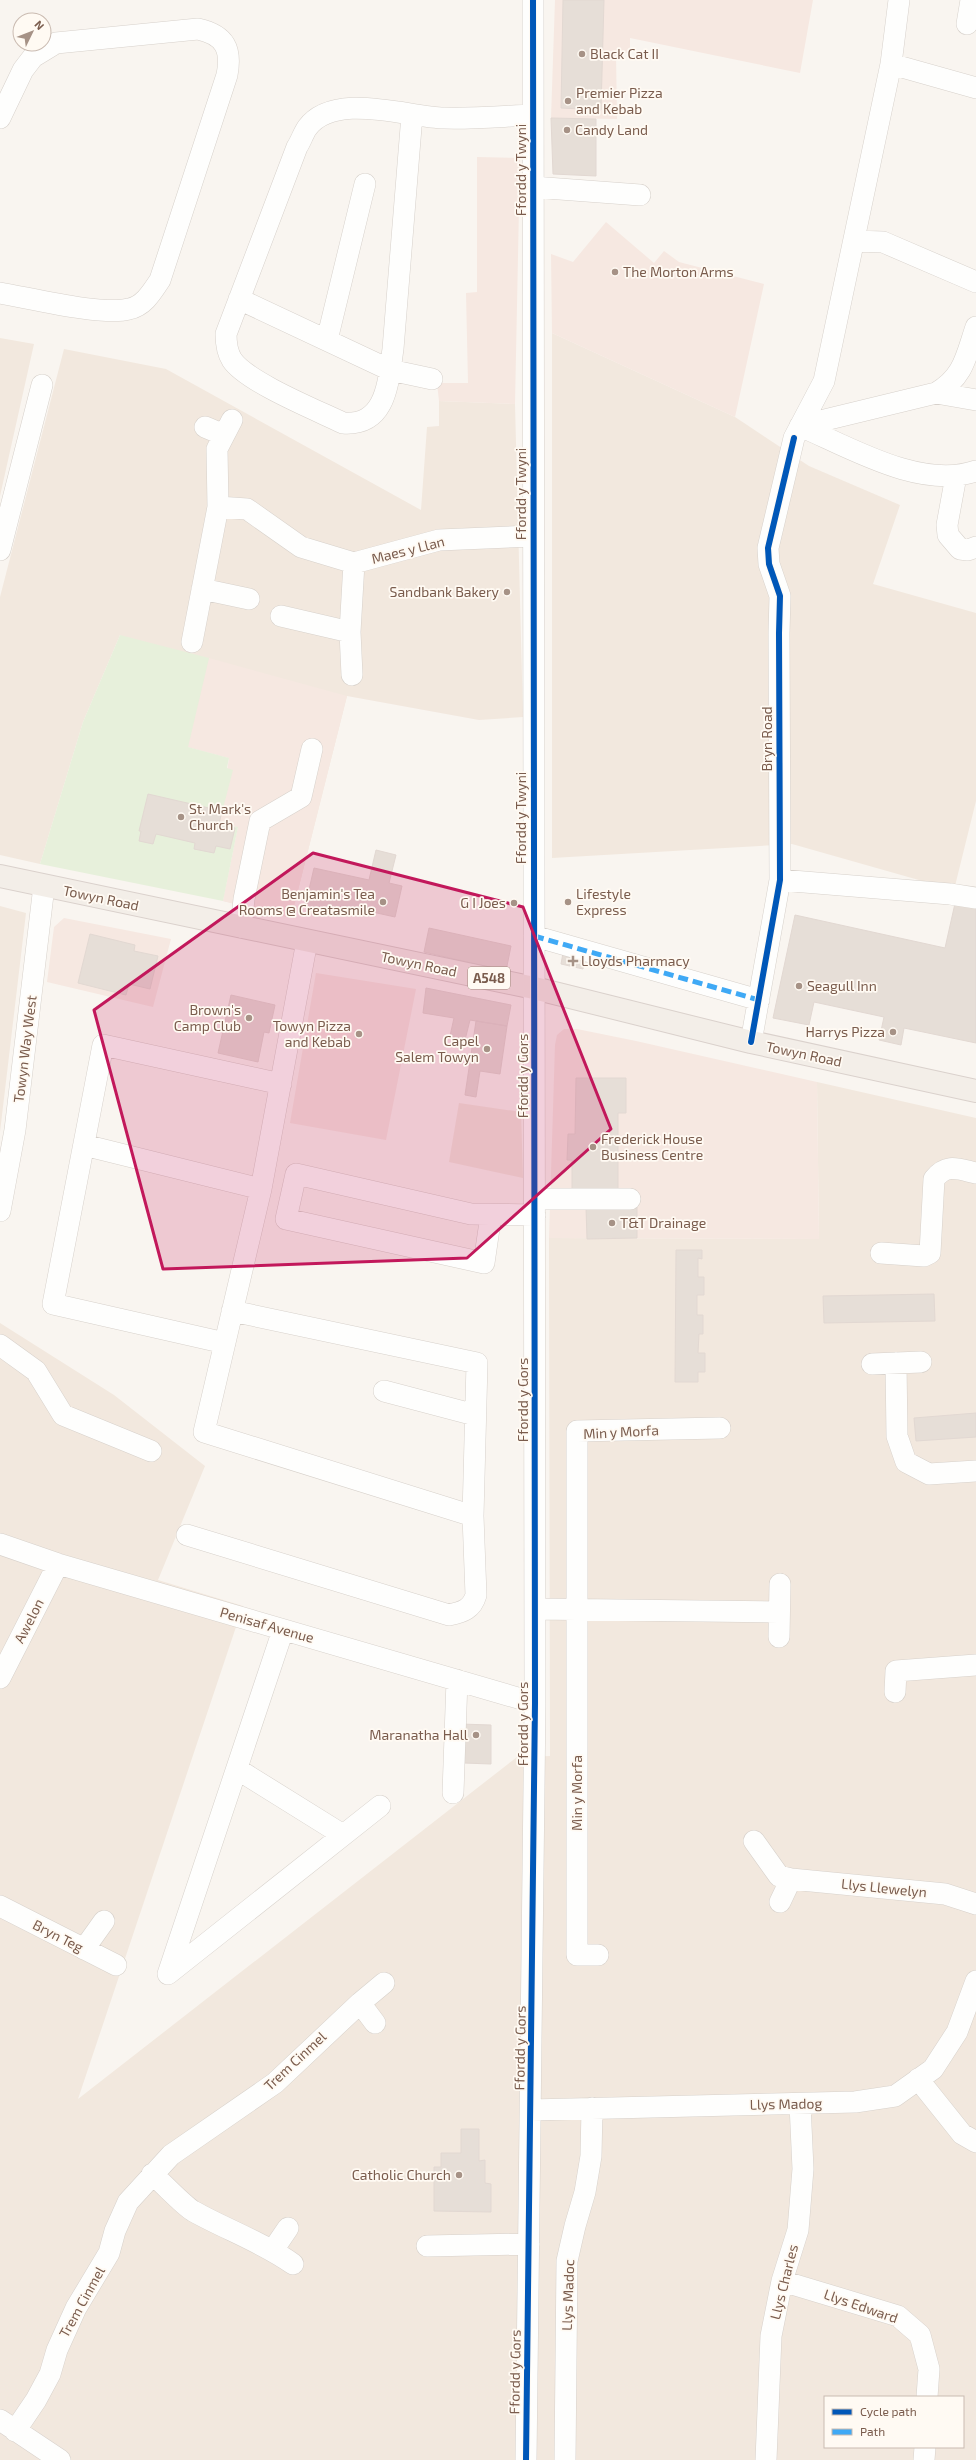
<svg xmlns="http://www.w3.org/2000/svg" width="976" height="2460" font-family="'Exo 2',sans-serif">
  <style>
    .residential { fill: #f2e8de; fill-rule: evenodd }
    .commercial { fill: #f6e8e1 }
    .green { fill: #e7f0db }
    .building { fill: #e6ded7; stroke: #e2d8d2 }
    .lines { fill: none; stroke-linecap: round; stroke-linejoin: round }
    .minor-casing { stroke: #d7d1cb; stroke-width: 22 }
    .major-casing { stroke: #dad1cc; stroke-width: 24 }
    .minor { stroke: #fefefd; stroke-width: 21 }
    .major { stroke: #f3eee8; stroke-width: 22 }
    .quiet { stroke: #3fa9f5; stroke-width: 5; stroke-dasharray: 10 5; stroke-linecap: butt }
    .cycleway-casing { stroke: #fffaf3; stroke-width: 8 }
    .cycleway { stroke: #0057b8; stroke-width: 6 }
    .marked { fill: #c2185b; fill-opacity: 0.2; stroke: #c2185b; stroke-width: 3; stroke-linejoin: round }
    .poi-dot { fill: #a69286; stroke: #fffaf3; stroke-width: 1.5 }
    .labels { text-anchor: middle; stroke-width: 3.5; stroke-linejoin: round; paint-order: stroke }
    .shield { fill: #fffaf3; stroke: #a28b7f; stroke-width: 1 }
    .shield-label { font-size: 13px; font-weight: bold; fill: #7a5c4d }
    .poi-label { font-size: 14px; fill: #7a5c4d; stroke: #fffaf3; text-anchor: start }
    .street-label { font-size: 14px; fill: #7a5c4d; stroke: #fffaf3 }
  </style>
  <rect width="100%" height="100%" fill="#f9f5f0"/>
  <path class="residential" d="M552,333l183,84 74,49 91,39 -27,79 103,29v188l-22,89 -162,-46 -240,14z
    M0,338l34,6 -34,152z
    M64,349l102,20 255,141 6,-83 12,-1v-25l76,3 8,313 -44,3 -132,-24 -56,222 -68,-17 15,-73 -9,-70 -41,-11 -68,-112 -37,87 -43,142 -40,-9v-258z
    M0,906l26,7 -26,219z
    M817,1082l159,36v1342h-976v-1137l114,72 91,71 -47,114 85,26 -165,493 439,-342 33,-1 -1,-518 270,1zM825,2397h138v50h-138z
    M459,1103l62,9 2,66 -74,-16z"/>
  <path class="commercial" d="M555,0h258l-13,73 -170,-35v15h-14l1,66 -66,-1z
    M477,157l43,1 -5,246 -76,-3 -2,-18h31l-2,-90 11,-1z
    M606,222l48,41 10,-12 15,11 85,22 -29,133 -183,-84 -1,-79 22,8z
    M209,658l138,38 -56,222 -68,-17 15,-73 -19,-4 10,-66 -41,-11z
    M64,918l107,21 -18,68 -106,-25 7,-55z
    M316,973l100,16 -30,151 -96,-17z
    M564,1029h13l59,12 181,41 2,157 -270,-1 6,-193 2,-10z"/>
  <path class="green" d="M120,635l89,23 -21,89 41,11 -2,10 6,2 -14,54 19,3 -15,74 -183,-37 43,-142z"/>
  <path class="building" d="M563,0h41l-3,110 -40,-2z
    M551,118l45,1v57l-43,-2z
    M148,794l74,17 -3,13 16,4 -5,21 -14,-3 -2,7 -20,-4 1,-6 -39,-9 -3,10 -14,-3 2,-10h-2z
    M376,850l20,5 -7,28 13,3 -7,31 -54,-12 -2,9 -34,-7 9,-39 55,12z
    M956,899l20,4v140l-72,-15 -3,17 -22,-5 5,-23 -70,-15 -5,23 -36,-7 22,-103 150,33z
    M429,928l82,18 -5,25 -82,-19z
    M90,934l45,11 -1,6 24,5 -8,33 -21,-5 -3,11 -48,-12z
    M563,953l23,6 -3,10 -22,-5z
    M426,988l85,17 -4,21 -37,-6 -5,20 -15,-4 4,-18 -31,-5z
    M231,995l44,10 -6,28 -5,-1 -6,30 -40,-9z
    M476,1021l31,5 -7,48 -20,-3 -4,26 -11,-2z
    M576,1078h50v35h-8v79h-46v-32h-5l1,-26h7z
    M586,1207h51v31l-50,1z
    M676,1250h26v9l-4,-1v19h6v18h-7v20h6v19h-4l-1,19h7v19h-7v10h-23z
    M934,1294l1,27 -111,2 -1,-27z
    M976,1413v24l-60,4 -2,-23z
    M460,1724l31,1v39l-27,-1z
    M461,2129h18v32l6,-1v23l6,1v28l-57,-1v-44h7v-14h20z"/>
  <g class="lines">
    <defs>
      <path id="minor" d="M967,24l4,-24
        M891,64l85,24
        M412,115l-19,234c-5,33 -6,77 -50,74 -27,-13 -96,-41 -111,-63 -5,-8 -6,-16 -6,-26l71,-187c4,-6 6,-13 10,-19 27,-37 100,-11 137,-10 30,1 60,-2 89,-3
        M0,118l23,-48 10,-13 23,-14 142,-14c27,6 34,20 29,46l-67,205c-8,12 -16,26 -31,29 -27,7 -99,-11 -129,-16
        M533,187l107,8
        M855,241l28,1 93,40
        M239,299l151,71 42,9
        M327,340l38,-156
        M936,393l40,7
        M800,426l136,-33c28,-16 30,-37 40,-66
        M800,426c51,22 121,64 176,45
        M205,427l19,8
        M956,476l-9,49 1,10 12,14 8,1 8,-3
        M218,507l29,2 54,38 53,16 85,-23 94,-4
        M0,550l42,-165
        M202,589l47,10
        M281,616l69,16
        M192,642l26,-135 -1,-58 15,-29
        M352,675l-2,-43 4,-69
        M780,880l170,14 26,4
        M241,927l3,-28 16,-78 41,-24 11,-48
        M534,936l225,64
        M751,1042l29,-162 -1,-247 1,-37 -11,-32 -1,-16 26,-110 30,-57 67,-317 8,-64
        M84,1145l177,44
        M535,1199h95
        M0,1211l15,-81 29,-244
        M491,1215l-7,48 -198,-44 10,-45 175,40 64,1
        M881,1253l43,3 6,-3 4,-74c13,-16 24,-10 42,-6
        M232,1311l245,52 -4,153 -269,-84 57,-243 46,-248
        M225,1343l-172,-39 50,-259 178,39
        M0,1345l36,26 27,44 88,36
        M896,1363l1,73 9,26 23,12 47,-3
        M872,1364l49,-2
        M384,1391l91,24
        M187,1535l262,80c14,-3 23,-6 27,-20l-3,-79
        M0,1544l58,20 477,139
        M535,1609l244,3
        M283,1630l-115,344 212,-168
        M779,1637l1,-53
        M0,1678l58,-114
        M895,1692l1,-21 80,-6
        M237,1769l106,66
        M453,1793l4,-113
        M754,1841l25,35 12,3 154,15 31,10
        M780,1902l11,-23
        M0,1906l116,59
        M84,1949l20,-28
        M598,1955h-21v-524l143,-3
        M375,2023l-15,-20 24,-20
        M918,2079l44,55 14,8
        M531,2110l324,-8 40,-6 38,-27 24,-37 19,-51
        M152,2174c12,10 30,30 41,37 34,19 69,31 100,53
        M427,2246l102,-2
        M273,2250l15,-22
        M782,2281l116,35 22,19 9,34 -2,28
        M0,2420l60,40
        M15,2431l21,-31 14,-26 7,-24 19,-42 33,-55 6,-22 13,-29 43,-47 104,-72 85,-80
        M526,2460l9,-757 -2,-1703
        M565,2460l2,-199 8,-35 10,-34 6,-36 1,-48
        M766,2460l5,-124 11,-55 16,-51 5,-61 -3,-65
        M924,2460l1,-13"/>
      <path id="major" d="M0,876l534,112 217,54 225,49"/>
    </defs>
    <use href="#minor" class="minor-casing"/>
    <use href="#major" class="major-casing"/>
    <use href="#minor" class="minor"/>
    <use href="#major" class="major"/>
    <path class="quiet" d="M534,936l225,64"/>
    <defs>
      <path id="cycleway" d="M751,1042l29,-162 -1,-247 1,-37 -11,-32 -1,-16 26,-110
        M526,2460l9,-757 -2,-1703"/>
    </defs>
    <use href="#cycleway" class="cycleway-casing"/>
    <use href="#cycleway" class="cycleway"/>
  </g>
  <path class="marked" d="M313,853l210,54 88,222 -144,129 -304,11 -69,-259z"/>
  <g class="poi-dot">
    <circle cx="582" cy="54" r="4"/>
    <circle cx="568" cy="101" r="4"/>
    <circle cx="567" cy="130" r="4"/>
    <circle cx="615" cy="272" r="4"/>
    <circle cx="507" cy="592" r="4"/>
    <circle cx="181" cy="817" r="4"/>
    <circle cx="383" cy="902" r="4"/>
    <circle cx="568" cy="902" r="4"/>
    <circle cx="514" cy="903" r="4"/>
    <path d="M571 955h4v4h4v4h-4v4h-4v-4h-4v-4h4z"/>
    <circle cx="799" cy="986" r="4"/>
    <circle cx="249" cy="1018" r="4"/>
    <circle cx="893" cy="1032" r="4"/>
    <circle cx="359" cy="1034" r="4"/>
    <circle cx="487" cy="1049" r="4"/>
    <circle cx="593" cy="1147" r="4"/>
    <circle cx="612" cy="1223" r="4"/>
    <circle cx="476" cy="1735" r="4"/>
    <circle cx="459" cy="2175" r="4"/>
  </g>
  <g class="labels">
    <rect class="shield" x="468" y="967" width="42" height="22" rx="3"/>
    <g class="shield-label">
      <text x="489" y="983">A548</text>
    </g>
    <g class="poi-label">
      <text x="590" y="59">Black Cat II</text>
      <text x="576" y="98">Premier Pizza<tspan x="576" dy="16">and Kebab</tspan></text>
      <text x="575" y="135">Candy Land</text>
      <text x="623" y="277">The Morton Arms</text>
      <text x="499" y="597" text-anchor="end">Sandbank Bakery</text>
      <text x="189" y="814">St. Mark's<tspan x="189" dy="16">Church</tspan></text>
      <text x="375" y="899" text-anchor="end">Benjamin's Tea<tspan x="375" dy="16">Rooms @ Creatasmile</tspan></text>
      <text x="576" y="899">Lifestyle<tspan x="576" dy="16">Express</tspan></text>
      <text x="506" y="908" text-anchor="end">G I Joes</text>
      <text x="581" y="966">Lloyds Pharmacy</text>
      <text x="807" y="991">Seagull Inn</text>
      <text x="241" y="1015" text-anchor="end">Brown's<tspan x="241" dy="16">Camp Club</tspan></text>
      <text x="351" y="1031" text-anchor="end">Towyn Pizza<tspan x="351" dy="16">and Kebab</tspan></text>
      <text x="885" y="1037" text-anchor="end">Harrys Pizza</text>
      <text x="479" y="1046" text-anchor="end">Capel<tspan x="479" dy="16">Salem Towyn</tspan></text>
      <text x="601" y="1144">Frederick House<tspan x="601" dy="16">Business Centre</tspan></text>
      <text x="620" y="1228">T&amp;T Drainage</text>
      <text x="468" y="1740" text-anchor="end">Maranatha Hall</text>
      <text x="451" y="2180" text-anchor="end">Catholic Church</text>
    </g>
    <g class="street-label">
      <text transform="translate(521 170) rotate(-90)" y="5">Ffordd y Twyni</text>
      <text transform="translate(521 494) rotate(-90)" y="5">Ffordd y Twyni</text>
      <text transform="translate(408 550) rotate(-14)" y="5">Maes y Llan</text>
      <text transform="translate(767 739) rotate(-90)" y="5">Bryn Road</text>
      <text transform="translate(521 818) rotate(-90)" y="5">Ffordd y Twyni</text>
      <text transform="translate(101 898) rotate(12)" y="5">Towyn Road</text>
      <text transform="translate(419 964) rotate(12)" y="5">Towyn Road</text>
      <text transform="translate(25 1049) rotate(-83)" y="5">Towyn Way West</text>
      <text transform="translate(804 1054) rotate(12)" y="5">Towyn Road</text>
      <text transform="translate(523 1076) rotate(-90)" y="5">Ffordd y Gors</text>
      <text transform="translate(523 1400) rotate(-90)" y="5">Ffordd y Gors</text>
      <text transform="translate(621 1432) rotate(-3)" y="5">Min y Morfa</text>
      <text transform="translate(29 1621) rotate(-63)" y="5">Awelon</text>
      <text transform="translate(267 1625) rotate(16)" y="5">Penisaf Avenue</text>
      <text transform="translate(523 1724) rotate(-90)" y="5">Ffordd y Gors</text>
      <text transform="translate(577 1793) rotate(-90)" y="5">Min y Morfa</text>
      <text transform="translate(884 1888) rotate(6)" y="5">Llys Llewelyn</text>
      <text transform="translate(58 1936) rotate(27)" y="5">Bryn Teg</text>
      <text transform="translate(520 2048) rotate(-89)" y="5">Ffordd y Gors</text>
      <text transform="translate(295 2061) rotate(-43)" y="5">Trem Cinmel</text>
      <text transform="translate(786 2104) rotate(-1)" y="5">Llys Madog</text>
      <text transform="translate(784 2282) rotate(-76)" y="5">Llys Charles</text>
      <text transform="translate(568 2295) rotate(-88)" y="5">Llys Madoc</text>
      <text transform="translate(82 2302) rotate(-61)" y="5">Trem Cinmel</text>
      <text transform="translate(861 2306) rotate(19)" y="5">Llys Edward</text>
      <text transform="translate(515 2372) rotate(-89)" y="5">Ffordd y Gors</text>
    </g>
  </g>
  <rect x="824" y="2396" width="140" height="52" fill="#fffaf3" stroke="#cabbb1"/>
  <rect x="832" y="2409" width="20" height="6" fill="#0057b8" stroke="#cabbb1"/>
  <text x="860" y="2416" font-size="12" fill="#7a5c4d">Cycle path</text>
  <rect x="832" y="2429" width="20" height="6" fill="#3fa9f5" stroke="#cabbb1"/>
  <text x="860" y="2436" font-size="12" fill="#7a5c4d">Path</text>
  <g transform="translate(32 32) rotate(47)"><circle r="19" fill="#fffaf3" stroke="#cabbb1"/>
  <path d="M0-3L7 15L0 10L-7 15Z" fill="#a69286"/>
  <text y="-6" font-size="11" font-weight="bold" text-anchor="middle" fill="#7a5c4d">N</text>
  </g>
</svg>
